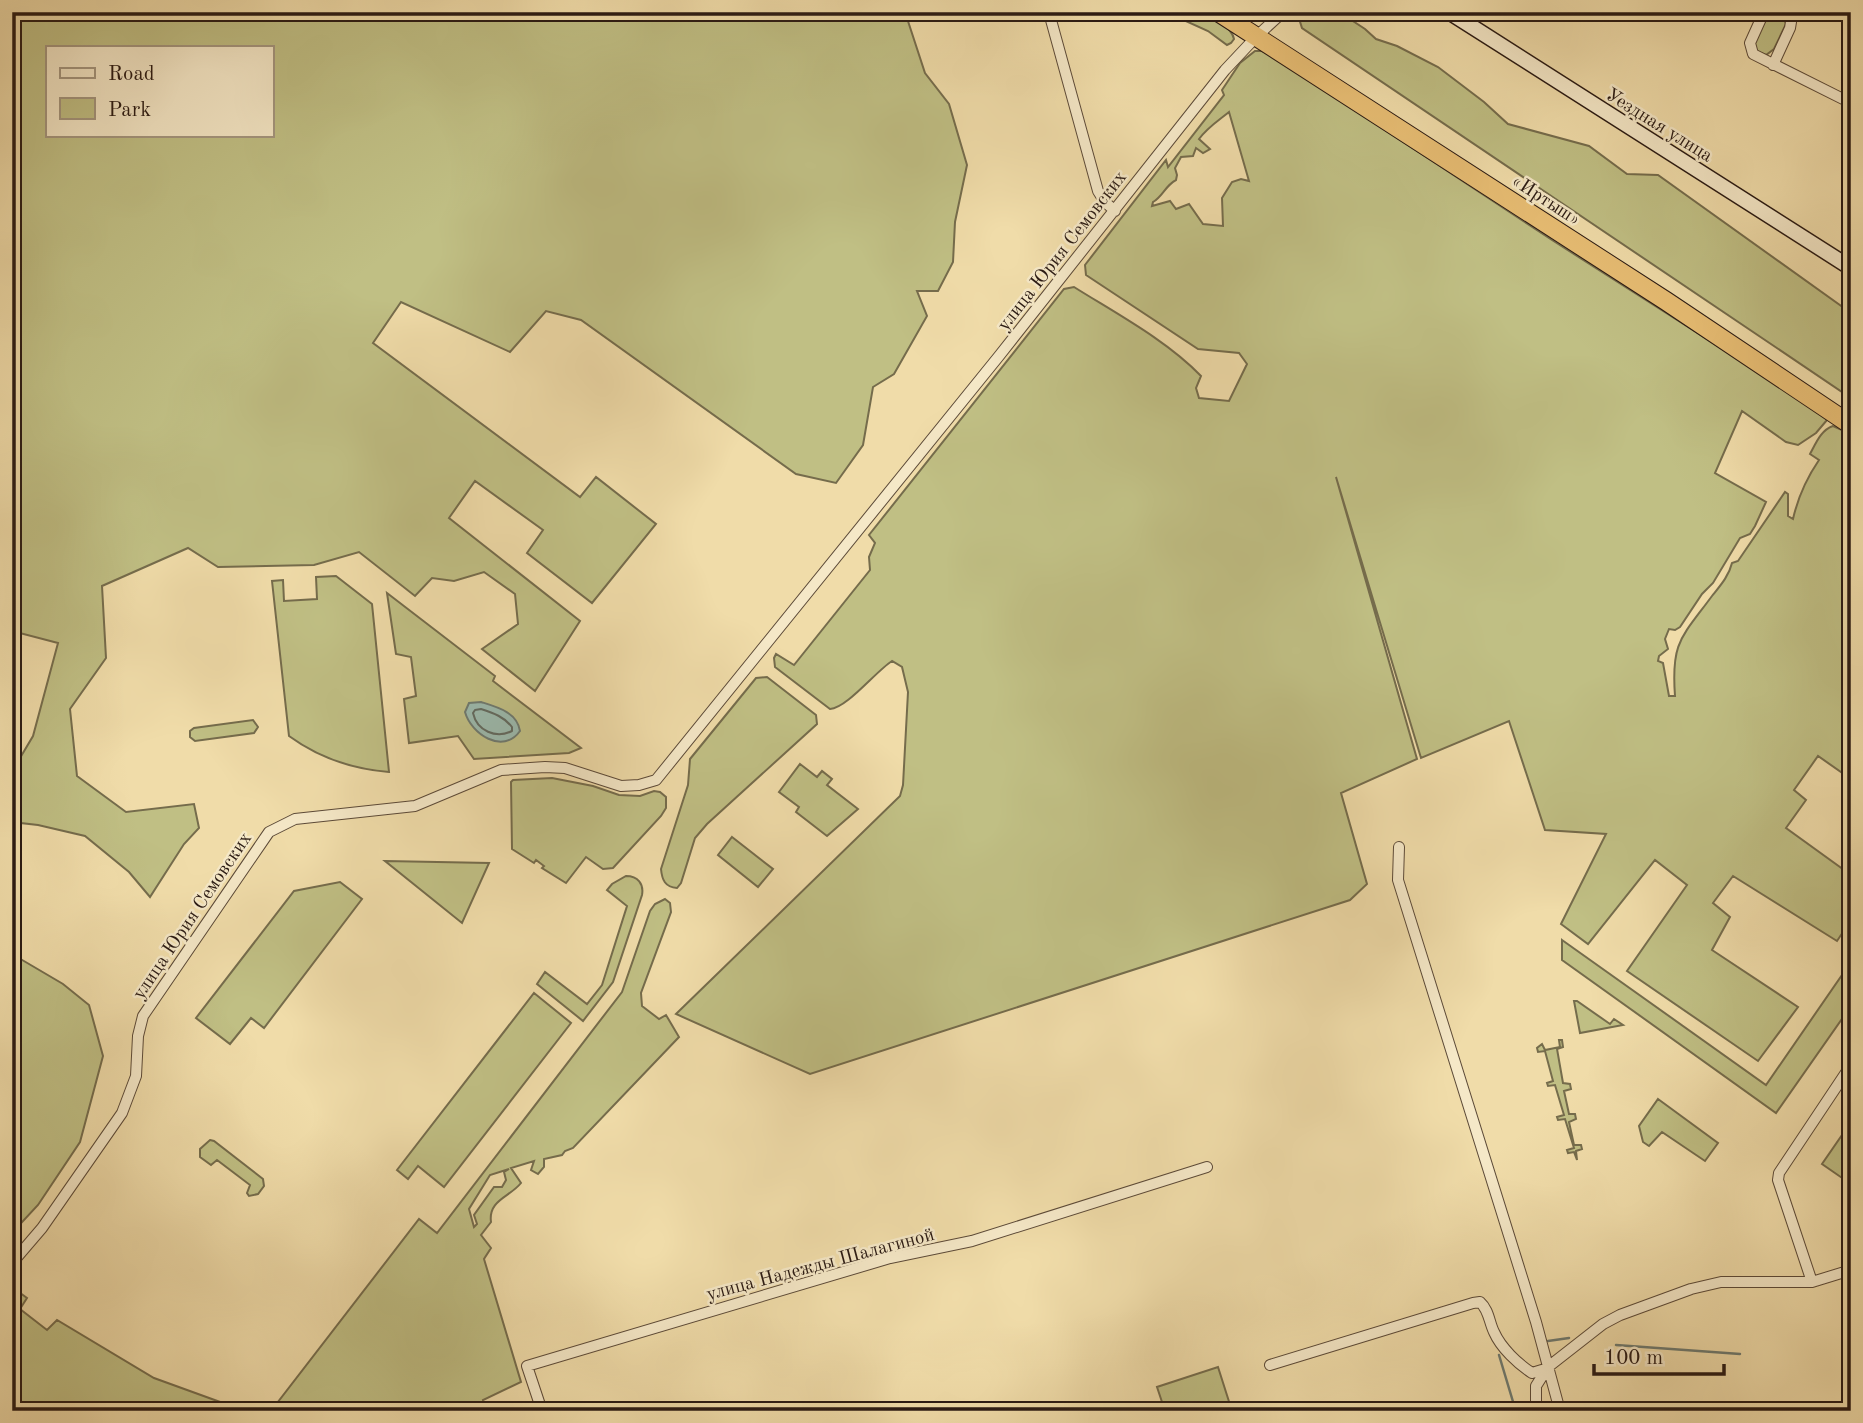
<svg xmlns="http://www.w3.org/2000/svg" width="1863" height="1423" font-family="'Old Standard TT',serif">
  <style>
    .green { fill: #c0bf84; stroke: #756c4c; stroke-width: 2; fill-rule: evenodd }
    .water { fill: #9bbaae; stroke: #6e7a70; stroke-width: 2 }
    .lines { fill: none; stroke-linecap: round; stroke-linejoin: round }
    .shore { stroke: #626a60; stroke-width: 2 }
    .stream { stroke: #6e7a70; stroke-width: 2.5 }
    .street-casing { stroke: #5c4a38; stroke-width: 12 }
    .secondary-casing { stroke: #2a1a13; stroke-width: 17 }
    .highway-casing { stroke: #2a1a13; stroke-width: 20 }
    .street { stroke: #f5e8c7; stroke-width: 10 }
    .secondary { stroke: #f5e8c7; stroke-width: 14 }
    .highway { stroke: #e8be74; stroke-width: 18 }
    .labels { text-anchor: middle; stroke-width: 5; stroke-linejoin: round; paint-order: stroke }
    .street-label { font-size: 19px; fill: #2a1a13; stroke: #f5e8c7 }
  </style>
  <rect width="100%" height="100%" fill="#f0dca9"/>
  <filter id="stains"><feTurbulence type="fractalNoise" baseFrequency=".00286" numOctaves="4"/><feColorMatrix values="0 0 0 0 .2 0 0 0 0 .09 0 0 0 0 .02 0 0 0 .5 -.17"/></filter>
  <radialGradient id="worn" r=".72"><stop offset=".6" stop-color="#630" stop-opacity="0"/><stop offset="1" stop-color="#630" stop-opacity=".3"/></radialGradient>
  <path class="green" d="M12,12h893l20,61 24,31 18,61 -12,57 -2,40 -15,29h-21l10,25 -33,58 -21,13 -10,58 -27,38 -40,-9 -215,-154 -35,-9 -36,41 -109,-50 -28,41 207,154 16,-20 60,47 -64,79 -65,-50 16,-23 -68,-49 -26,37 131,103 -45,70 -53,-42 36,-25 -3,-30 -31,-22 -30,9 -22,-3 -17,18 -56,-44 -45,13 -96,2 -30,-19 -86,38 4,72 -36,51 7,67 49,36 68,-8 5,24 -15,16 -34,53 -21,-25 -44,-36 -47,-11 -26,-3v-67l8,3 13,-22 25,-93 -46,-12zM47,47h224v88h-224z
    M1166,12c11,0 24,-2 34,0 12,2 32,16 34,27l-3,4 -4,2 -19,-14z
    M1297,12h42l26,17 11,10 21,7 41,21 46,35 24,22 81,22 38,28 31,1 193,138v85l-549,-370z
    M1772,12l10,1 4,11 -12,25 -8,6 -8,-3 -3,-3v-8l13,-26z
    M1255,51h7l11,5 279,184 260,166 15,14 -11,13 -18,12 -12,-3 -44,-31 -27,62 51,29 -11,24 -5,8 -10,4 -27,45 -11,11 -22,33 -5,3 -6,-1 -4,10 3,10 -9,7 -1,5 5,2 6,33h6c-4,-54 6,-58 37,-100 8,-10 17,-20 20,-33l6,-2 47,-69 3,2v22l5,3c5,-22 13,-40 26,-59l-9,-6c6,-11 11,-24 23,-28l18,8v345l-33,-23 -24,34 12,10 -20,28 65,47v45l-14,21 -104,-65 -20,27 17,14 -18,33 86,57 -40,54 -131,-90 60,-86 -32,-25 -67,84 -27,-20 45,-90 -61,-4 -36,-109 -88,37 -85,-281 81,282 -76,34 26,91 -17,16 -540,174 -134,-60 224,-218 3,-11 5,-93 -6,-25 -10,-6c-17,11 -45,47 -62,48l-55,-42 -1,-9 2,-4 18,11 76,-95 -1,-13 6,-14 -6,-8 195,-246 10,-2c43,27 92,53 127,89l-5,12 3,10 30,3 18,-37 -8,-11 -41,-4 -112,-74 -1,-10 81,-105 2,7 56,-72 -2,-5 18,-27zM1229,112l20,69 -8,-2 -9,3 -10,16 1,28 -20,-2 -14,-20 -13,5 -6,-8 -18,5 1,-4c10,-6 12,-16 23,-22l1,-5 -2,-7 6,-11 12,-1 3,-8 7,5 7,-4 -11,-10c9,-12 19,-18 30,-27z
    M336,576l36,28 17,168c-37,-3 -70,-14 -100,-36l-17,-155 11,-1 1,21 33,-2 -1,-22z
    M387,593l108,83 -2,5 88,67 -12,5 -95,6 -16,-23 -49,7 -5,-44 12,-3 -5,-39 -15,-3z
    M767,677l49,38 1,9 -110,100 -12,14 -14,45 -4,5c-12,-1 -15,-8 -16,-19l27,-84 2,-26 66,-81z
    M253,720l5,7 -4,6 -59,8 -5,-4v-6l4,-3z
    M800,764l17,13 5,-6 10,8 -5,6 31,24 -31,27 -31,-24 3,-5 -20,-15z
    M552,778l41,8 26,9 21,1 14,-5 6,1 6,5v11l-5,8 -48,52 -10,1 -17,-12 -20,26 -24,-15 2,-2 -8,-6 -2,3 -22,-14 -1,-67 2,-2z
    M732,837l41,32 -15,18 -40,-32z
    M385,861l104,2 -27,60z
    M626,876c12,0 18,8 16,19l-29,87 -30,39 -46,-37 8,-12 42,32 15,-19 25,-79 -20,-16 5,-6z
    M340,882l22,17 -98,129 -13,-10 -21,26 -34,-26 98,-127z
    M665,899l5,4 1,9 -30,81 1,13 17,13 7,-4 13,22 -106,111 -8,3 -3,4 -18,4v8l-6,7 -7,-4 3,-9 -23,7 10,15c-11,14 -33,17 -30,39l-10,13 10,13 -7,11 37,123 -38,18 3,11h-215l148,-192 18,14 185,-241 28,-81 5,-7zM509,1169l-5,3 2,8 -4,7h-8l-20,28 3,9 -3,3 -5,-18 21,-34z
    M1562,940l204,145 85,-123v44l-75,107 -214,-153z
    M12,954l51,30 26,21 14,51 -23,86 -42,63 -26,28z
    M534,993l37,30 -127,164 -26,-21 -10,13 -11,-9z
    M1574,1001h3l33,23 4,-5 9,6 -43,8z
    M1559,1040h3l1,7 -6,2 6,34 7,1 1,5 -7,2 5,23h6l1,5 -7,3 5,23h7l1,4 -6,2 1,9 -3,-8 -6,1 -1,-3 7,-2 -9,-29 -7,1 -1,-3 7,-2 -9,-30 -7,1 -1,-3 6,-2 -8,-30 -7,1 -1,-4 5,-4 3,6 15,-3z
    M1658,1099l60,44 -13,18 -43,-29 -13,14 -6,-4 -4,-16z
    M1851,1122v50l-6,8 -23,-16z
    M210,1140l4,1 49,38 1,7 -6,8 -9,2 -2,-3 3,-8 -33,-25 -6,5 -11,-8v-8z
    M12,1287l15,11 -7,11 27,21 10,-10 97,58 91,33h-146l-37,-8 -44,7 -6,-1z
    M1218,1367l14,44h-67l-8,-24z"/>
  <path class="water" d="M481,702c16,5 36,10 39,29 -17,24 -49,3 -55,-19l4,-9z"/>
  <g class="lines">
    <path class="shore" d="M481,709c13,4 23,8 31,18v4c-16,8 -35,0 -39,-18l2,-3z"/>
    <path class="stream" d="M1548,1341l21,-3
      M1616,1345l124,9
      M1499,1355l15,50"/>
    <defs>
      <path id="street" d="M1764,12l-14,31 3,11 98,49
        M1051,20l47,171 7,11 10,9
        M1773,65l17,-37 1,-6 -3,-10
        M1399,847l-1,33 138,442 24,89
        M12,1263l30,-35 80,-115 14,-37 2,-40 5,-20 126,-184 26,-13 120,-13 86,-36 44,-3 20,1 56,18 18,-1 17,-5 343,-424 226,-286 31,-33 27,-25
        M1812,1282l-34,-102 1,-7 72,-108
        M1270,1365l203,-62 7,-1c9,8 9,20 14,30 7,16 24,32 38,41l13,-4
        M542,1411l-15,-45 363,-108 82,-17 235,-74
        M1536,1411v-25l12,-19 55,-43 17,-9 71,-26 30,-7h91l39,-12"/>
      <path id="secondary" d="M1449,12l402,256"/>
      <path id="highway" d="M1218,12l448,289 185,124"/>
    </defs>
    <use href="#street" class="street-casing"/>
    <use href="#secondary" class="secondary-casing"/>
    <use href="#highway" class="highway-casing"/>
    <use href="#street" class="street"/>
    <use href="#secondary" class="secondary"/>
    <use href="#highway" class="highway"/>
  </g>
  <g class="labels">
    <g class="street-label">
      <text transform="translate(1660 124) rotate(32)" y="7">Уездная улица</text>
      <text transform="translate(1547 199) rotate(33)" y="7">«Иртыш»</text>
      <text transform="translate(1061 250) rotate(-52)" y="7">улица Юрия Семовских</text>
      <text transform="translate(191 915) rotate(-56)" y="7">улица Юрия Семовских</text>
      <text transform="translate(820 1263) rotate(-15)" y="7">улица Надежды Шалагиной</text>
    </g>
  </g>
  <rect width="1863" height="1423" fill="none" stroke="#f0dca9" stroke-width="42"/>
  <rect x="14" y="14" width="1835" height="1395" fill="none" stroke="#2a1a13" stroke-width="3.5"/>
  <rect x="21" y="21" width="1821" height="1381" fill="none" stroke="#2a1a13" stroke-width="2"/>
  <rect x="46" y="46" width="228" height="91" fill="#f5e8c7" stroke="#a4967f" stroke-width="2"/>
  <rect x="60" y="68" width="35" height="10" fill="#f5e8c7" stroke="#a4967f" stroke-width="2"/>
  <text x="108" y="80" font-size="21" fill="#2a1a13">Road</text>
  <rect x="60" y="98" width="35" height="21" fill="#c0bf84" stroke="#a4967f" stroke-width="2"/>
  <text x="108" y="116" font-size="21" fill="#2a1a13">Park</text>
  <path d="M1594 1364v10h130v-10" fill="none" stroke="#2a1a13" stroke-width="3.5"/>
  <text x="1604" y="1364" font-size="21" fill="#2a1a13" stroke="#f5e8c7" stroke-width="5" paint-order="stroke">100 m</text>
  <rect width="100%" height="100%" filter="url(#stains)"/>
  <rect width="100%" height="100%" fill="url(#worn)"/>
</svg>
